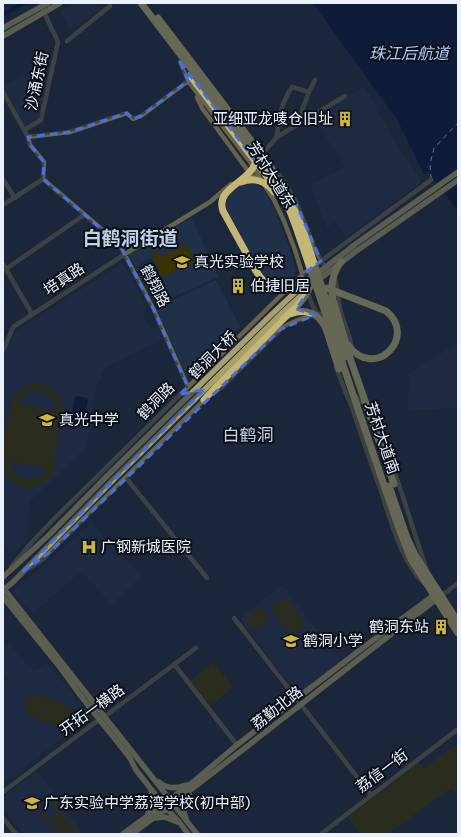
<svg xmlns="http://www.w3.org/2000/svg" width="461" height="837" font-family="Commissioner,'Noto Sans SC',sans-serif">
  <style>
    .built { fill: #213049 }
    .green { fill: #3c3400; fill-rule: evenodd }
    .water { fill: #001039 }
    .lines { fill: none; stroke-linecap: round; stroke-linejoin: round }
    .ferry { stroke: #aec8f5; stroke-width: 1; stroke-dasharray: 5 4; stroke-linecap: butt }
    .minor { stroke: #67634a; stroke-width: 4.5 }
    .major { stroke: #a89f6a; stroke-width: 5.5 }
    .highway { stroke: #c2b776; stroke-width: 7 }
    .major-bridge { stroke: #a89f6a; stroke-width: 5.5 }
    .highway-bridge { stroke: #c2b776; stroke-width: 7 }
    .marked { fill: none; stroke: #466fe0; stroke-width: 3; stroke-dasharray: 8 5; stroke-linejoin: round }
    .labels { text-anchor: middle; stroke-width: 4; stroke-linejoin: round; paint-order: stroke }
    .street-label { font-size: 15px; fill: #eaf2ff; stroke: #0b1018 }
    .poi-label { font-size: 15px; fill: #eaf2ff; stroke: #0b1018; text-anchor: start }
    .water-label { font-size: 16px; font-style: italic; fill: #aec8f5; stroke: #0b1018 }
    .quarter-label { font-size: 17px; fill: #c1d1ea; stroke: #0b1018 }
    .district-label { font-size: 19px; font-weight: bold; fill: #c1d1ea; stroke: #0b1018 }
  </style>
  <rect width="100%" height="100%" fill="#1b273a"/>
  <path class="built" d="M74,3h21l4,8 -29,18 -10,-18z
    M52,60l-12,58 -16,8 -21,-40z
    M364,86l28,51 30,45 -76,55 -12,-16 -7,7 -16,-43 35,-18 -32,-48z
    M248,183l9,1 8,7 13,26 14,39 4,17 -4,6 -5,5 -7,1 -7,-1 -7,-4 -11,-13 -31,-60 2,-11 6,-5 11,-7z
    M192,218l26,59 -63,28 -12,-23 17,-9 -9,-15 -15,9 -9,-13 33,-19 6,11 9,-5 -6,-11z
    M123,263l24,44 -4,9 5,8 4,7 7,-1 4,8 -58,30 -11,25 -8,54 -56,54 -3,29 2,10 -16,14 -10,-10v-187l9,-23z
    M216,280l24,47 -53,50 -31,-69z
    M458,343v65l-50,2 1,-36z
    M91,523l50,53 -29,28 -31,-33 -48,42 -20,-21z
    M282,585l59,77 -43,34 -58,-77z
    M8,644l26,28 13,-9 39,47 -3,11 -80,63v-102l5,-4 -5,-7v-22z
    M37,772l5,6 42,56h-60l-21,-27v-9z"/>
  <path class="green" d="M187,245l8,17 -33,15 -10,-23 6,-3 3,6z
    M40,383c16,7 21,10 23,29 -2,11 -4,22 -6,33 -1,8 -1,17 -3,24 -4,12 -17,19 -29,18 -9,-1 -18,-8 -21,-16 -4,-11 4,-68 11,-77 6,-8 15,-10 25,-11zM34,390c13,0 20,6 22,20l-37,-6c3,-7 7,-12 15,-14zM9,462v-1l37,7c-9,19 -32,13 -37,-6z
    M285,597l21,26 -15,12 -21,-26z
    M261,607l9,12 -15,12 -10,-13z
    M213,662l20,25 -22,19 -21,-25z
    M34,694h4l35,14c4,6 5,10 2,17l-8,5h-5l-32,-14 -5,-5 -1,-8 5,-7z
    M458,744v52l-7,-8 -63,46h-27l-13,-17 71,-55 5,6z
    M47,802h7l3,2 23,30h-4l-21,-27 -1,-2h-5l-4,2 -1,4 1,2 16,21h-4c-7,-9 -23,-22 -10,-32z
    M57,812l17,22h-11l-13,-17z"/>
  <path class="water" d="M19,3h10l-26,14v-5z
    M313,3h145v208l-30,-39 -4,3 -26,-54z
    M75,396l13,2 -4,27 -14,-1z"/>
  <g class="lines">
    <path class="ferry" d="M431,179l-1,-15 4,-16 24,-25"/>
    <path class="minor" d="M67,41l43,-35
      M180,62l8,19 62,81 24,38 10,21 11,29 10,33
      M3,92l25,45 2,8 14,17 -1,17 76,65 34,64 35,79
      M197,97l5,11 46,63 10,10
      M296,126l13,-34 6,-12
      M24,130l17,-10 17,-78 -15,-32
      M28,137l42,-5 57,-19 6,6 8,-3 47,-35
      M277,137c1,-17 5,-36 15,-50l17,5
      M258,152c20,16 37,45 46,69 7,16 11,34 23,47
      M261,155l16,-18 68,-41
      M3,179l12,19
      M3,205l40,-26
      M3,264l29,50
      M6,269l78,-54
      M333,275c6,11 5,23 7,34 4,14 10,26 12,40
      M307,290l4,12 7,14
      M3,351l10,-24 112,-73 85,-52 21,-18
      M336,367l9,24 8,19c9,28 19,56 29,84 9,28 20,69 42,89
      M357,397c5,9 13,6 19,17l50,154
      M126,478l81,100
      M11,567l21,-25 21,-22 216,-213 33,-32 129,-95
      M30,568l12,-8 8,-8 154,-152 17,-12 60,-59c13,-10 30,-13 46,-17
      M441,596l17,-13
      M234,618l137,177
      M174,664l63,81
      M3,792l90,-68 11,-7 92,-69
      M3,818l13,16
      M321,834l137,-105"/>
    <path class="major" d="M3,28l45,-25
      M3,36l57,-33
      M3,577l45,-41 59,-60
      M4,589l193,245
      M3,590l9,-7 100,-102
      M3,597l56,69 21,29 50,63 6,12 30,38 14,15 8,11
      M159,782c8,7 17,7 27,3
      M147,816l6,-15 -2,-11
      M155,818l10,-1 12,5
      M186,818c-4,-9 -3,-17 3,-24
      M123,834l70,-52 44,-37 59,-46 68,-52 70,-52
      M132,834c103,-76 202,-157 305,-235"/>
    <path class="highway" d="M141,3l132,173 8,11 11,18
      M326,329l13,40
      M204,400l11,-12 68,-69
      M389,486l18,52 8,17 43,67
      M385,488l15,43 11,28 47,74"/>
    <path class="major-bridge" d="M314,276l43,-33 101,-71
      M317,281l38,-29 103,-72
      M107,476l164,-161 32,-30
      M112,481l171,-169 23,-21"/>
    <path class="highway-bridge" d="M158,18l92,121c26,41 -38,42 -27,72l33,60c14,23 33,23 54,8
      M192,78l86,113 12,20 7,19 88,258
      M241,182c13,-5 25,-1 33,10
      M292,205l6,13 8,21 39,118
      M341,262c-9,12 -11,24 -8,38l18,61 43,123
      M327,288l59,23c32,25 -11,71 -38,34
      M290,314c16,-6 29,-1 36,15
      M283,319c15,-13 26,-23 30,-43"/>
  </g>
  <path d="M0 0H461V837H0ZM180,62l79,104 -3,-15 17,17 22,33 26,60 -19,14 6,17 -12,17 19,6 -34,14 -231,223 -29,21 184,-184 -26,6 9,-8 -35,-79 -34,-64 -76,-65 1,-17 -14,-17 -2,-8 42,-5 57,-19 6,6 8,-3 47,-35z" fill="#1b273a" fill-opacity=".55" fill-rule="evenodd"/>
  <path class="marked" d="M180,62l79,104 -3,-15 17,17 22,33 26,60 -19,14 6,17 -12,17 19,6 -34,14 -231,223 -29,21 184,-184 -26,6 9,-8 -35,-79 -34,-64 -76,-65 1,-17 -14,-17 -2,-8 42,-5 57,-19 6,6 8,-3 47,-35z"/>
  <defs>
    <symbol id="building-bare" viewBox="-9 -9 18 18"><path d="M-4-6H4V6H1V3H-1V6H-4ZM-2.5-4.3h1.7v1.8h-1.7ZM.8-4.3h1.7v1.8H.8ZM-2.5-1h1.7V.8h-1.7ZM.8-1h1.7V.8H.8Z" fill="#ceb837" stroke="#0b1018" stroke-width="2.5" paint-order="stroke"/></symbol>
    <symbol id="school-bare" viewBox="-9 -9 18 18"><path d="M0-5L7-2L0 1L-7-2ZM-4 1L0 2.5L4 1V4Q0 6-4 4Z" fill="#ceb837" stroke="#0b1018" stroke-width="2.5" paint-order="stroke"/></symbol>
    <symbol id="hospital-bare" viewBox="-9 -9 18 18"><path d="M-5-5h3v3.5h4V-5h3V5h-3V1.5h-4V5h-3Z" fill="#ceb837" stroke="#0b1018" stroke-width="2.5" paint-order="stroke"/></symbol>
  </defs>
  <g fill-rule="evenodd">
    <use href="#building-bare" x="334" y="108" width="22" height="22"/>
    <use href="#school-bare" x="171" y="251" width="22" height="22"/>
    <use href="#building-bare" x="227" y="275" width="22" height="22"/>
    <use href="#school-bare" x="36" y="409" width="22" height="22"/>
    <use href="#hospital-bare" x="78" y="536" width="22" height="22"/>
    <use href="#building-bare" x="430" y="616" width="22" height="22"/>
    <use href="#school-bare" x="280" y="630" width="22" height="22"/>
    <use href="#school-bare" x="21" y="792" width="22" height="22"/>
  </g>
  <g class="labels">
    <g class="street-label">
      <text transform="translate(37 81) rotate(-78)" y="5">沙涌东街</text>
      <text transform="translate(271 175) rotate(58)" y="5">芳村大道东</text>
      <text transform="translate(64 279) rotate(-33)" y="5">培真路</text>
      <text transform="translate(155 286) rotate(63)" y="5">鹤翔路</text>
      <text transform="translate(213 355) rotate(-45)" y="5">鹤洞大桥</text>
      <text transform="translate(156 401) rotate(-45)" y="5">鹤洞路</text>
      <text transform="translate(382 438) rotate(71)" y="5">芳村大道南</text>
      <text transform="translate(277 708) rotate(-38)" y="5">荔勤北路</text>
      <text transform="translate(92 710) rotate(-36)" y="5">开拓一横路</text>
      <text transform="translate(382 771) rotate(-37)" y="5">荔信一街</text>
    </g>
    <g class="poi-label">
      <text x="333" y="124" text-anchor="end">亚细亚龙唛仓旧址</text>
      <text x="194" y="267">真光实验学校</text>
      <text x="250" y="291">伯捷旧居</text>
      <text x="59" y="425">真光中学</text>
      <text x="101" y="552">广钢新城医院</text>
      <text x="429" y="632" text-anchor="end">鹤洞东站</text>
      <text x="303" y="646">鹤洞小学</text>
      <text x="44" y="808">广东实验中学荔湾学校(初中部)</text>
    </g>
    <g class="water-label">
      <text x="409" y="59">珠江后航道</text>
    </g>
    <g class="quarter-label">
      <text x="248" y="441">白鹤洞</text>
    </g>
    <g class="district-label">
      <text x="130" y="245">白鹤洞街道</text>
    </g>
  </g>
  <rect width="461" height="837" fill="none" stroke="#eaf2ff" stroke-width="8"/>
</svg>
